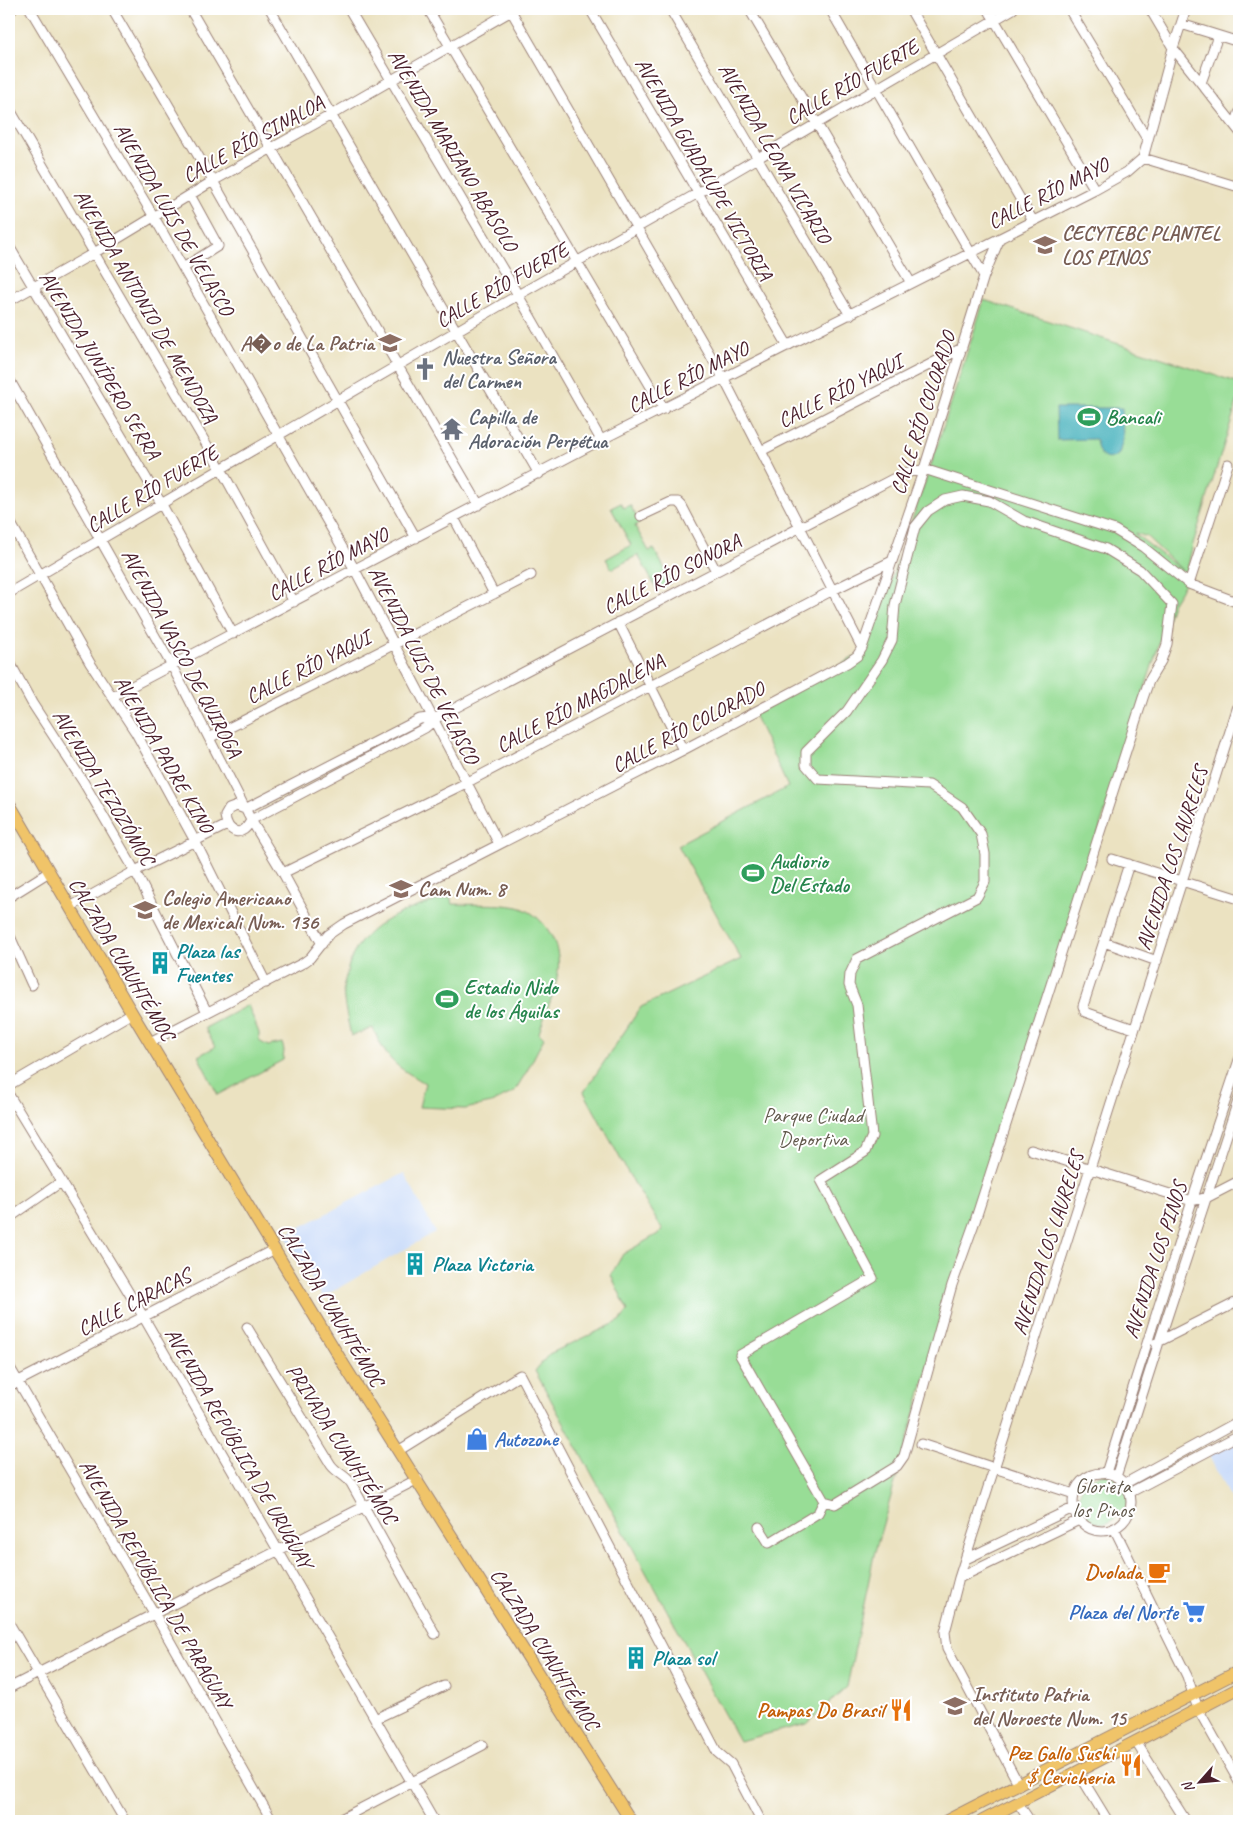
<svg xmlns="http://www.w3.org/2000/svg" width="1248" height="1830" font-family="Caveat,sans-serif">
  <style>
    .built { fill: #cadcf9 }
    .green { fill: #98dd96; stroke: #717e60; fill-rule: evenodd }
    .water { fill: #3eaeba; stroke: #446672 }
    .lines { fill: none; stroke-linecap: round; stroke-linejoin: round }
    .minor-casing { stroke: #9a8076; stroke-width: 11 }
    .major-casing { stroke: #9a8076; stroke-width: 13 }
    .minor { stroke: #fff; stroke-width: 9 }
    .major { stroke: #f0c469; stroke-width: 11 }
    .labels { text-anchor: middle; stroke-width: 4; stroke-linejoin: round; paint-order: stroke }
    .street-label { font-size: 21px; fill: #4a1f2b; stroke: #fff }
    .education-label { font-size: 21px; font-weight: bold; fill: #785e54; stroke: #fff; text-anchor: start }
    .worship-label { font-size: 21px; font-weight: bold; fill: #5b616d; stroke: #fff; text-anchor: start }
    .leisure-label { font-size: 21px; font-weight: bold; fill: #27864d; stroke: #fff; text-anchor: start }
    .culture-label { font-size: 21px; font-weight: bold; fill: #0d838f; stroke: #fff; text-anchor: start }
    .park-label { font-size: 21px; fill: #61584b; stroke: #fff }
    .shop-label { font-size: 21px; font-weight: bold; fill: #366cbe; stroke: #fff; text-anchor: start }
    .food-label { font-size: 21px; font-weight: bold; fill: #c56008; stroke: #fff; text-anchor: end }
  </style>
  <rect width="100%" height="100%" fill="#fff"/>
  <filter id="ink" filterUnits="userSpaceOnUse"><feTurbulence type="fractalNoise" baseFrequency=".02" numOctaves="2"/><feDisplacementMap in="SourceGraphic" scale="10" xChannelSelector="R" yChannelSelector="G"/><feConvolveMatrix kernelMatrix="1 2 1 2 8 2 1 2 1" color-interpolation-filters="sRGB"/></filter>
  <filter id="wash" filterUnits="userSpaceOnUse"><feTurbulence type="fractalNoise" baseFrequency=".0096" numOctaves="4" result="noise"/><feDisplacementMap in="SourceGraphic" scale="20" xChannelSelector="R" yChannelSelector="G"/><feGaussianBlur stdDeviation="1.12" result="paint"/><feColorMatrix in="noise" values="0 0 0 0 0 0 0 0 0 0 0 0 0 0 0 0 0 1.4 0 .05"/><feComposite in="paint" operator="in"/></filter>
  <g filter="url(#wash)">
    <rect width="100%" height="100%" fill="#ebe2c1"/>
    <path class="built" d="M404,1173l31,59 -112,65 -38,-62z
      M1239,1435v81l-32,-64z"/>
    <path class="green" d="M984,300l255,83v13l-46,148 -7,30 3,3 -17,27 -220,681 -78,270 -27,132 -40,37 -68,17 -204,-370 14,-17 71,-33 8,-10 -17,-36 12,-21 40,-23 -36,-60 -43,-79 57,-85 100,-48 -63,-114 110,-58 -34,-73 109,-62 11,-23 57,-164zM1135,533l12,4 36,34 -48,-37z
      M621,503l3,5 6,-3 10,18 -5,3 14,25 5,-2 18,33 -15,8 -19,-35 -26,14 -6,-10 25,-14 -20,-37z
      M450,897l3,7c21,1 45,-1 65,3 26,7 44,38 40,64 -2,19 -13,43 -19,62l5,5 -17,33 -13,21 -23,11 -26,6 -46,-2 6,-24c-30,-17 -38,-22 -52,-55l-22,8c-3,-15 -7,-30 -8,-46 0,-6 3,-12 4,-18 11,-50 60,-63 103,-75z
      M248,1005l11,28v8l9,5 14,-3 2,7 -1,10 -65,35 -20,-39 17,-9 -10,-19z
      M1104,1474c14,1 21,12 25,25 -2,8 -7,14 -13,18 -1,1 -6,5 -6,5 -17,8 -35,-15 -30,-30 1,-4 4,-7 7,-9 5,-6 9,-8 17,-9z"/>
    <path class="water" d="M1056,408h66l1,31 -4,15c-15,12 -22,-1 -23,-15l-39,1z"/>
  </g>
  <g filter="url(#ink)">
    <g class="lines">
      <defs>
        <path id="minor" d="M30,9l124,208 201,353 144,274
          M112,9l101,172 203,357
          M190,9l289,496
          M270,9l269,465
          M349,9l169,286 83,145
          M428,9l236,400
          M510,9l214,370 138,269
          M590,9l198,337
          M670,9l180,306
          M749,9l162,274
          M830,9l154,267
          M910,9l123,212
          M988,9l107,181
          M1069,9l78,130
          M1150,9l23,39 66,83
          M9,11l4,-2
          M1181,24l58,18
          M1201,83l17,-47
          M9,108l212,361 73,133
          M1235,126l4,-13
          M1143,158l30,-110 13,-39
          M1143,158l96,29
          M9,246l152,257 72,131
          M183,268l35,-22 -28,-51
          M9,301l85,-48 119,-72 118,-66 184,-106
          M9,379l163,287 79,154 32,53 39,71
          M761,451l201,-103
          M963,496l26,5 35,20 82,28 34,21 32,34 -5,40 -6,17 -12,20 -6,17 -168,523 -23,64 -48,171 -7,10 -62,38 -11,-3 -84,-146 133,-77 -52,-98 44,-28 7,-16 -15,-131 -8,-20 1,-11 7,-15 120,-62 8,-15v-28l-4,-20 -19,-27 -33,-22 -111,-6 -12,-14v-13l41,-41 35,-51 10,-20 3,-35 20,-78 13,-16 17,-11z
          M641,516l30,-14h7l4,4 34,65
          M454,518l40,76
          M9,520l81,143 46,70 59,108 71,142
          M1189,584l39,-120
          M9,593l509,-298 180,-102 315,-184
          M618,622l65,128
          M9,661l23,42 52,80 51,88 72,141
          M113,696l488,-256 494,-250 32,-18 16,-14
          M438,717l-18,2 -175,90 -8,-3 -8,3 -4,7c3,18 18,22 26,4l174,-92 13,-11 466,-244 20,-4 191,61 28,17 46,37 50,19
          M209,738l322,-163
          M1112,859l127,40
          M1129,864l-46,142 2,6 49,17
          M283,873l183,-90 367,-193 59,-29
          M9,897l40,-25
          M70,907l65,-36 92,-46
          M9,934l23,51
          M1104,942l53,19
          M150,1042l153,-79 7,-5 18,-23 16,-11 339,-174 164,-87 10,-7 5,-8 62,-179 60,-193 16,-38
          M9,1085l123,-72
          M9,1095l134,221 291,505
          M1031,1150l161,51 16,-4 31,-16
          M9,1218l52,-36
          M247,1327l84,138c6,8 14,10 20,18l84,151
          M1156,1343l83,-42
          M9,1366l145,247 118,208
          M9,1386l266,-137
          M921,1444l153,50
          M398,1451l122,-76 197,377 14,12 30,57
          M1106,1473l86,-272 47,-141
          M1073 1502a29 29 0 1 1 58 0a29 29 0 1 1-58 0Z
          M1116,1477l43,-135 80,-244
          M1124,1484l115,-63
          M1129,1493l110,-58
          M759,1527l10,16 49,-30 6,-12
          M1114,1528l73,148 11,33 41,73
          M966,1559l107,-51
          M959,1578l120,-58
          M9,1623l116,198
          M9,1688l409,-209
          M375,1719l69,-33
          M1136,1742l50,79
          M1078,1772l30,49
          M1019,1785l-72,-136 -2,-17 14,-54 280,-875
          M1018,1803l12,18
          M337,1821l146,-76"/>
        <path id="major" d="M9,803l123,210 212,352 287,456
          M946,1821l293,-150
          M982,1821l257,-133"/>
      </defs>
      <use href="#minor" class="minor-casing"/>
      <use href="#major" class="major-casing"/>
      <use href="#minor" class="minor"/>
      <use href="#major" class="major"/>
    </g>
  </g>
  <defs>
    <symbol id="university-bare" viewBox="-9 -9 18 18"><path d="M0-5L7-2L0 1L-7-2ZM-4 1L0 2.5L4 1V4Q0 6-4 4Z" fill="#8d6e63" stroke="#fff" stroke-width="2.5" paint-order="stroke"/></symbol>
    <symbol id="school-bare" viewBox="-9 -9 18 18"><path d="M0-5L7-2L0 1L-7-2ZM-4 1L0 2.5L4 1V4Q0 6-4 4Z" fill="#8d6e63" stroke="#fff" stroke-width="2.5" paint-order="stroke"/></symbol>
    <symbol id="church-bare" viewBox="-9 -9 18 18"><path d="M-1.2-6h2.4v3.5h3.3v2.4h-3.3V6h-2.4V-.1h-3.3v-2.4h3.3Z" fill="#6b7280" stroke="#fff" stroke-width="2.5" paint-order="stroke"/></symbol>
    <symbol id="stadium-bare" viewBox="-9 -9 18 18"><path d="M0-5a6.5 5 0 1 0 0 10a6.5 5 0 1 0 0-10ZM-3.5-1.8h7v3.6h-7Z" fill="#2e9e5b" stroke="#fff" stroke-width="2.5" paint-order="stroke"/></symbol>
    <symbol id="temple-bare" viewBox="-9 -9 18 18"><path d="M0-6L5-2H3V0L6.5 2.5H4V6H1.5V3h-3V6H-4V2.5H-6.5L-3 0V-2H-5Z" fill="#6b7280" stroke="#fff" stroke-width="2.5" paint-order="stroke"/></symbol>
    <symbol id="building-bare" viewBox="-9 -9 18 18"><path d="M-4-6H4V6H1V3H-1V6H-4ZM-2.5-4.3h1.7v1.8h-1.7ZM.8-4.3h1.7v1.8H.8ZM-2.5-1h1.7V.8h-1.7ZM.8-1h1.7V.8H.8Z" fill="#0f9aa8" stroke="#fff" stroke-width="2.5" paint-order="stroke"/></symbol>
    <symbol id="shop-bare" viewBox="-9 -9 18 18"><path d="M-5-2.5h2.3a2.7 3.5 0 0 1 5.4 0H5L5.5 6h-11ZM-1.5-2.5h3a1.5 2.3 0 0 0-3 0Z" fill="#3f7fe0" stroke="#fff" stroke-width="2.5" paint-order="stroke"/></symbol>
    <symbol id="cafe-bare" viewBox="-9 -9 18 18"><path d="M-5.5-4.5H6V0H3Q3 3.5 0 3.5H-2.5Q-5.5 3.5-5.5 0ZM3-3.2v2h1.7v-2ZM-6 4.5H4V6H-6Z" fill="#e8710a" stroke="#fff" stroke-width="2.5" paint-order="stroke"/></symbol>
    <symbol id="supermarket-bare" viewBox="-9 -9 18 18"><path d="M-6-5.5h2.5l.6 2H6L4.5 2H-2.5L-4.4-4H-6ZM-1.5 3.2a1.3 1.3 0 1 0 .1 0ZM3 3.2a1.3 1.3 0 1 0 .1 0Z" fill="#3f7fe0" stroke="#fff" stroke-width="2.5" paint-order="stroke"/></symbol>
    <symbol id="restaurant-bare" viewBox="-9 -9 18 18"><path d="M-5-6h1v4h1v-4h1v4h1v-4h1v5L-1.5 .5V6h-2V.5L-5-1ZM5-6V6H3V1.5H1.5Q1.5-4 5-6Z" fill="#e8710a" stroke="#fff" stroke-width="2.5" paint-order="stroke"/></symbol>
  </defs>
  <g fill-rule="evenodd">
    <use href="#university-bare" x="1029" y="229" width="32" height="32"/>
    <use href="#school-bare" x="374" y="327" width="32" height="32"/>
    <use href="#church-bare" x="409" y="353" width="32" height="32"/>
    <use href="#stadium-bare" x="1073" y="401" width="32" height="32"/>
    <use href="#temple-bare" x="436" y="413" width="32" height="32"/>
    <use href="#stadium-bare" x="737" y="857" width="32" height="32"/>
    <use href="#school-bare" x="385" y="873" width="32" height="32"/>
    <use href="#school-bare" x="129" y="894" width="32" height="32"/>
    <use href="#building-bare" x="144" y="947" width="32" height="32"/>
    <use href="#stadium-bare" x="431" y="983" width="32" height="32"/>
    <use href="#building-bare" x="399" y="1248" width="32" height="32"/>
    <use href="#shop-bare" x="461" y="1423" width="32" height="32"/>
    <use href="#cafe-bare" x="1143" y="1556" width="32" height="32"/>
    <use href="#supermarket-bare" x="1178" y="1596" width="32" height="32"/>
    <use href="#building-bare" x="620" y="1642" width="32" height="32"/>
    <use href="#school-bare" x="939" y="1690" width="32" height="32"/>
    <use href="#restaurant-bare" x="885" y="1694" width="32" height="32"/>
    <use href="#restaurant-bare" x="1115" y="1749" width="32" height="32"/>
  </g>
  <g class="labels">
    <g class="street-label">
      <text transform="translate(852 82) rotate(-30)" y="7">CALLE RÍO FUERTE</text>
      <text transform="translate(253 139) rotate(-29)" y="7">CALLE RÍO SINALOA</text>
      <text transform="translate(453 150) rotate(59)" y="7">AVENIDA MARIANO ABASOLO</text>
      <text transform="translate(775 153) rotate(60)" y="7">AVENIDA LEONA VICARIO</text>
      <text transform="translate(704 169) rotate(60)" y="7">AVENIDA GUADALUPE VICTORIA</text>
      <text transform="translate(1048 193) rotate(-27)" y="7">CALLE RÍO MAYO</text>
      <text transform="translate(174 219) rotate(60)" y="7">AVENIDA LUIS DE VELASCO</text>
      <text transform="translate(502 285) rotate(-30)" y="7">CALLE RÍO FUERTE</text>
      <text transform="translate(146 306) rotate(60)" y="7">AVENIDA ANTONIO DE MENDOZA</text>
      <text transform="translate(100 365) rotate(59)" y="7">AVENIDA JUNÍPERO SERRA</text>
      <text transform="translate(688 377) rotate(-27)" y="7">CALLE RÍO MAYO</text>
      <text transform="translate(840 391) rotate(-27)" y="7">CALLE RÍO YAQUI</text>
      <text transform="translate(923 413) rotate(-72)" y="7">CALLE RÍO COLORADO</text>
      <text transform="translate(152 489) rotate(-31)" y="7">CALLE RÍO FUERTE</text>
      <text transform="translate(328 564) rotate(-28)" y="7">CALLE RÍO MAYO</text>
      <text transform="translate(672 574) rotate(-27)" y="7">CALLE RÍO SONORA</text>
      <text transform="translate(182 653) rotate(62)" y="7">AVENIDA VASCO DE QUIROGA</text>
      <text transform="translate(424 665) rotate(63)" y="7">AVENIDA LUIS DE VELASCO</text>
      <text transform="translate(308 667) rotate(-27)" y="7">CALLE RÍO YAQUI</text>
      <text transform="translate(580 703) rotate(-28)" y="7">CALLE RÍO MAGDALENA</text>
      <text transform="translate(688 727) rotate(-28)" y="7">CALLE RÍO COLORADO</text>
      <text transform="translate(164 754) rotate(60)" y="7">AVENIDA PADRE KINO</text>
      <text transform="translate(104 787) rotate(59)" y="7">AVENIDA TEZOZÓMOC</text>
      <text transform="translate(1172 858) rotate(-72)" y="7">AVENIDA LOS LAURELES</text>
      <text transform="translate(122 959) rotate(59)" y="7">CALZADA CUAUHTÉMOC</text>
      <text transform="translate(1048 1243) rotate(-72)" y="7">AVENIDA LOS LAURELES</text>
      <text transform="translate(1155 1260) rotate(-72)" y="7">AVENIDA LOS PINOS</text>
      <text transform="translate(134 1302) rotate(-27)" y="7">CALLE CARACAS</text>
      <text transform="translate(331 1305) rotate(59)" y="7">CALZADA CUAUHTÉMOC</text>
      <text transform="translate(342 1444) rotate(57)" y="7">PRIVADA CUAUHTÉMOC</text>
      <text transform="translate(239 1448) rotate(60)" y="7">AVENIDA REPÚBLICA DE URUGUAY</text>
      <text transform="translate(156 1584) rotate(60)" y="7">AVENIDA REPÚBLICA DE PARAGUAY</text>
      <text transform="translate(545 1649) rotate(58)" y="7">CALZADA CUAUHTÉMOC</text>
    </g>
    <g class="education-label">
      <text x="1062" y="240">CECYTEBC PLANTEL<tspan x="1062" dy="24">LOS PINOS</tspan></text>
      <text x="374" y="350" text-anchor="end">A�o de La Patria</text>
      <text x="418" y="896">Cam Num. 8</text>
      <text x="162" y="905">Colegio Americano<tspan x="162" dy="24">de Mexicali Num. 136</tspan></text>
      <text x="972" y="1701">Instituto Patria<tspan x="972" dy="24">del Noroeste Num. 15</tspan></text>
    </g>
    <g class="worship-label">
      <text x="442" y="364">Nuestra Señora<tspan x="442" dy="24">del Carmen</tspan></text>
      <text x="468" y="424">Capilla de<tspan x="468" dy="24">Adoración Perpétua</tspan></text>
    </g>
    <g class="leisure-label">
      <text x="1106" y="424">Bancali</text>
      <text x="770" y="868">Audiorio<tspan x="770" dy="24">Del Estado</tspan></text>
      <text x="464" y="994">Estadio Nido<tspan x="464" dy="24">de los Águilas</tspan></text>
    </g>
    <g class="culture-label">
      <text x="176" y="958">Plaza las<tspan x="176" dy="24">Fuentes</tspan></text>
      <text x="432" y="1271">Plaza Victoria</text>
      <text x="652" y="1665">Plaza sol</text>
    </g>
    <g class="park-label">
      <text x="813" y="1122">Parque Ciudad<tspan x="813" dy="24">Deportiva</tspan></text>
      <text x="1103" y="1493">Glorieta<tspan x="1103" dy="24">los Pinos</tspan></text>
    </g>
    <g class="shop-label">
      <text x="494" y="1446">Autozone</text>
      <text x="1178" y="1619" text-anchor="end">Plaza del Norte</text>
    </g>
    <g class="food-label">
      <text x="1142" y="1579">Dvolada</text>
      <text x="884" y="1717">Pampas Do Brasil</text>
      <text x="1114" y="1760">Pez Gallo Sushi<tspan x="1114" dy="24">$ Cevicheria</tspan></text>
    </g>
  </g>
  <rect width="1248" height="1830" fill="none" stroke="#fff" stroke-width="30"/>
  <g transform="translate(1200 1782) rotate(243)" stroke="#ffffff" stroke-width="4" paint-order="stroke">
  <path d="M0-4L9 19L0 12L-9 19Z" fill="#4a1f2b"/>
  <text y="-8" font-size="14" font-weight="bold" text-anchor="middle" fill="#4a1f2b">N</text>
  </g>
</svg>
